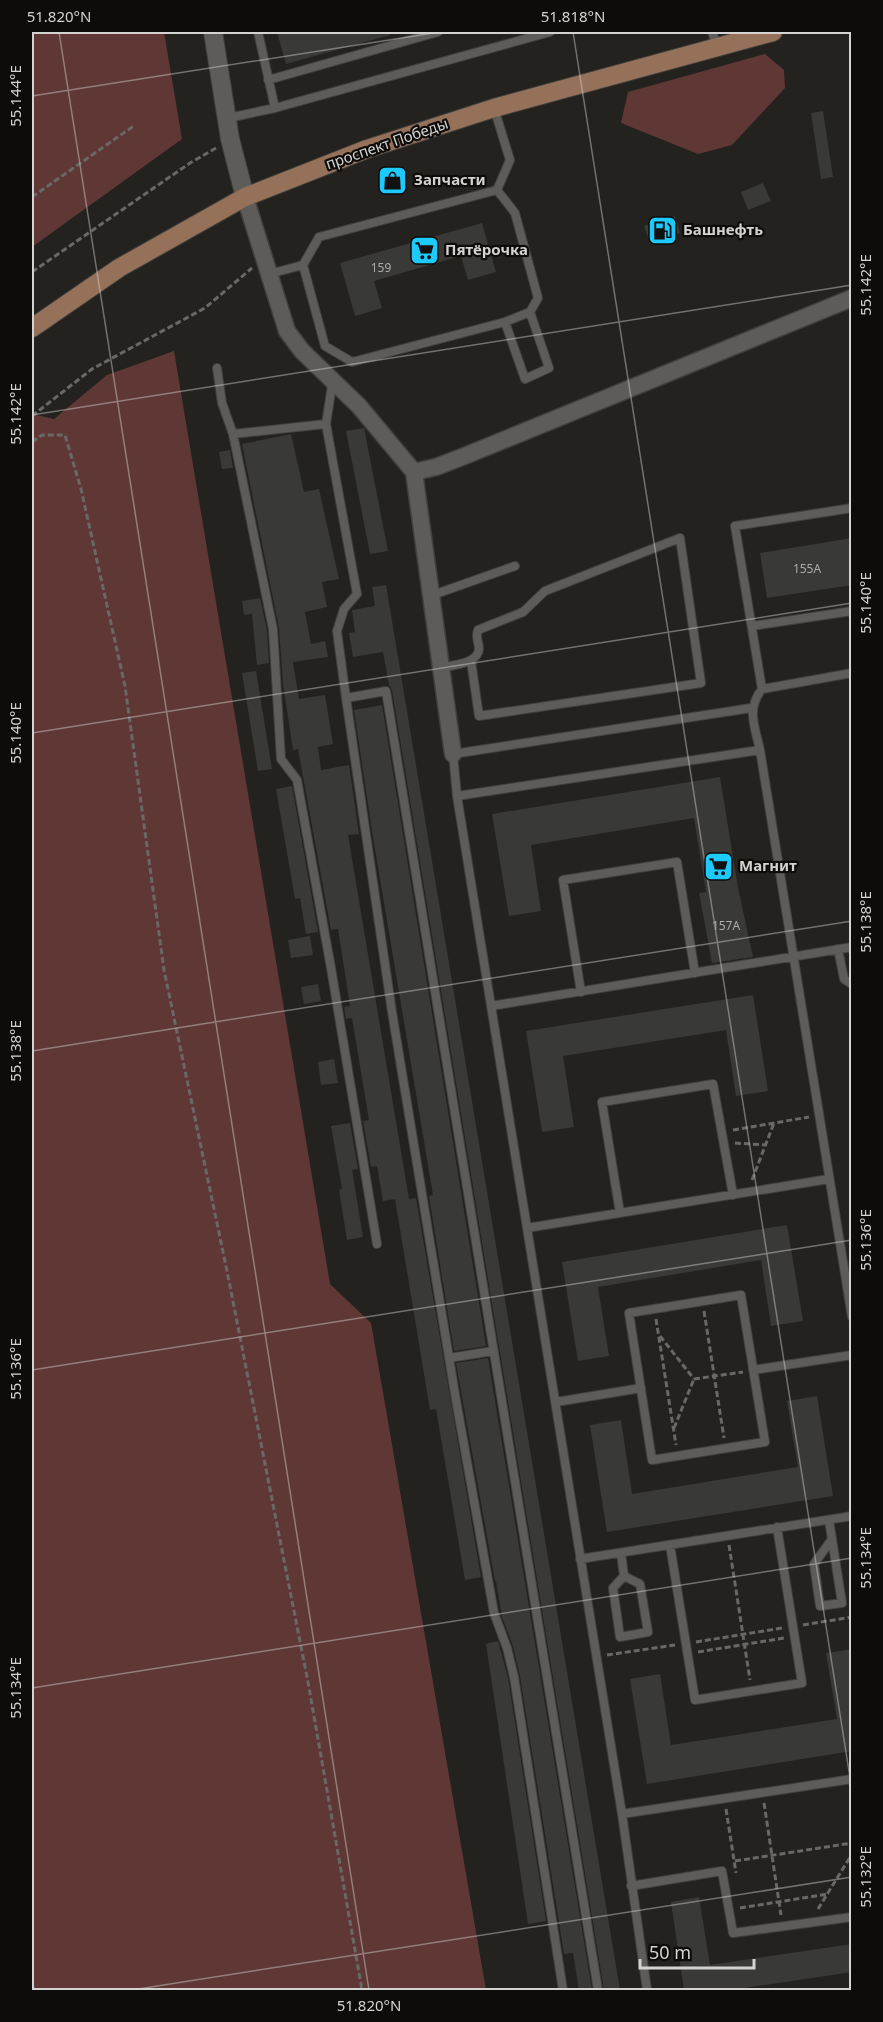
<svg xmlns="http://www.w3.org/2000/svg" width="883" height="2022" font-family="'Noto Sans',sans-serif">
  <style>
    .green { fill: #5f3836 }
    .building { fill: #393935 }
    .lines { fill: none; stroke-linecap: round; stroke-linejoin: round }
    .service-casing { stroke: #41403d; stroke-width: 10 }
    .minor-casing { stroke: #41403d; stroke-width: 19 }
    .tertiary-casing { stroke: #41403d; stroke-width: 20 }
    .primary-casing { stroke: #41403d; stroke-width: 20 }
    .path { stroke: #6a6865; stroke-width: 3; stroke-dasharray: 6 3; stroke-linecap: butt }
    .service { stroke: #5e5c59; stroke-width: 8 }
    .minor { stroke: #5e5c59; stroke-width: 16 }
    .tertiary { stroke: #5e5c59; stroke-width: 18 }
    .primary { stroke: #96715a; stroke-width: 18 }
    .ticks { fill: none; stroke: #d4d3d1; stroke-width: 1.5; stroke-opacity: 0.45 }
    .labels { text-anchor: middle; stroke-width: 4.5; stroke-linejoin: round; paint-order: stroke }
    .number-label { font-size: 12px; fill: #adacaa }
    .street-label { font-size: 15px; fill: #d4d3d1; stroke: #0d0c0a }
    .poi-label { font-size: 15px; font-weight: bold; fill: #d4d3d1; stroke: #0d0c0a; text-anchor: start }
    .neatline { fill: none; stroke: #d4d3d1; stroke-width: 2 }
    .ticks-label { font-size: 15px; text-anchor: middle; fill: #d4d3d1 }
  </style>
  <rect width="100%" height="100%" fill="#24221f"/>
  <path class="green" d="M32,32h132l18,107 -150,108z
    M765,54l19,16 1,18 -53,57 -34,9 -77,-31 7,-31z
    M174,351l156,933 41,39 115,667h-454v-1576l22,5 53,-44z"/>
  <path class="building" d="M277,32h112l1,3 -104,29z
    M823,111l10,66 -12,2 -10,-66z
    M401,176l3,12 -20,6 -3,-13z
    M763,183l8,18 -23,9 -7,-18z
    M675,216l5,17 -30,10 -6,-17z
    M482,223l14,49 -28,8 -7,-24 -87,25 8,27 -27,8 -15,-53z
    M364,428l24,123 -18,3 -24,-123z
    M291,434l13,58 15,-3 20,90 -17,3 5,25 -22,5 6,32 14,-3 3,16 -35,5 6,37 26,-4 8,49 -15,3 3,23 28,-5 10,69 -11,1 61,364 7,-1 65,379 -16,3 -29,-171 -6,1 -35,-211 -12,2 -6,-35 -6,1 -8,-46 6,-1 -17,-102 -6,1 -2,-12 6,-1 -12,-77 -7,1 -33,-181 -5,1 -10,-66 -4,-56 -37,-184z
    M230,450l3,18 -11,1 -3,-17z
    M852,538v47l-85,13 -7,-45z
    M386,585l234,1405h-16l-212,-1300 -3,-5 -6,-33 -30,5 -4,-24 6,-1 -3,-22 23,-4 -3,-19z
    M260,598l7,32 2,33 -12,2 -5,-51 -8,1 -2,-14z
    M256,671l16,98 -14,2 -16,-98z
    M382,705l104,641 -32,5 -25,-155 4,-1 -61,-364 -18,-121z
    M720,777l18,111 15,69 -41,6 -13,-70 7,-1 -12,-74 -163,27 10,66 -32,5 -17,-102z
    M292,786l26,146 -12,2 -6,-36 -5,1 -19,-110z
    M310,936l3,19 -22,3 -3,-18z
    M318,984l3,17 -17,3 -3,-17z
    M753,995l15,96 -32,5 -10,-66 -163,26 11,71 -32,5 -16,-101z
    M334,1059l4,24 -17,2 -3,-23z
    M350,1123l8,46 -6,1 11,67 -16,3 -8,-50 3,-1 -11,-63z
    M787,1225l16,96 -32,5 -10,-66 -163,27 11,69 -31,5 -16,-99z
    M488,1358l104,632h-13l-6,-37 -9,1 -44,-278 -7,-30 -11,-29 -6,-36h-1l-39,-218z
    M817,1396l16,100 -226,36 -17,-107 31,-5 11,74 166,-27 -11,-66z
    M498,1641l10,37 38,243 -18,3 -42,-280z
    M852,1649v102l-205,33 -17,-105 30,-5 11,71 166,-26 -11,-66z
    M699,1897l11,68 142,-21v28l-121,18h-47l-13,-88z"/>
  <g class="lines">
    <defs>
      <path id="service" d="M258,32l17,76
        M712,32l5,14
        M268,80l170,-48
        M494,108l16,52 -13,30
        M228,118l47,-10 275,-76
        M497,190l18,23 23,85 -8,14 -25,10 -153,40 -27,-16 -22,-81 16,-28z
        M269,274l34,-9
        M505,322l20,57 24,-11 -19,-56
        M217,368l5,35 11,31 40,195 8,130 16,21 34,188 46,276
        M333,379l-7,45 31,170 -13,15 -7,22 9,67 46,314 64,388 38,213 13,35 7,29 49,313
        M233,434l93,-10
        M430,596l85,-30
        M752,626l100,-15
        M441,668c11,-3 37,-4 38,-19 0,-7 -4,-12 -1,-19l45,-18 22,-21 135,-53 21,145 -222,33 -8,-55
        M852,673l-90,16c-16,20 -7,38 -2,61l92,567
        M762,689l-27,-163 117,-18
        M346,698l40,-7 212,1299
        M457,796l303,-46
        M838,949l6,30 8,5
        M581,992l-18,-112 114,-18 18,111
        M491,1006l361,-59
        M620,1213l-18,-111 111,-18 20,111
        M527,1228l302,-49
        M741,1295l24,147 -113,18 -23,-147z
        M449,1358l44,-7
        M753,1370l99,-15
        M556,1402l85,-14
        M829,1520l13,83 -22,3 -6,-42 18,-25
        M670,1545l25,155 107,-17 -25,-156
        M621,1553l3,23 -11,12 7,49 28,-5 -8,-48 -16,-8
        M580,1559l272,-43
        M622,1814l230,-35
        M631,1886l91,-15 11,62 119,-16
        M647,1990l-25,-176 -165,-1018 -4,-42 298,-46"/>
      <path id="minor" d="M245,197l42,134 15,20 57,55 55,66 39,282
        M414,472l22,-5 26,-10 390,-159"/>
      <path id="tertiary" d="M213,32l17,107 15,58"/>
      <path id="primary" d="M32,328l87,-60 126,-71 122,-48 127,-41 279,-76"/>
    </defs>
    <use href="#service" class="service-casing"/>
    <use href="#minor" class="minor-casing"/>
    <use href="#tertiary" class="tertiary-casing"/>
    <use href="#primary" class="primary-casing"/>
    <path class="path" d="M32,197l103,-72
      M32,272l158,-109 26,-15
      M32,416l60,-47 113,-61 47,-40
      M32,442l10,-7h23l16,54 44,197 39,284 63,301 81,411 54,308
      M733,1130l76,-13
      M735,1143l31,2
      M752,1180l22,-57
      M704,1311l20,127
      M656,1319l20,126
      M660,1336l34,43
      M694,1379l49,-7
      M674,1428l20,-49
      M729,1545l21,135
      M803,1625l49,-8
      M696,1642l86,-14
      M698,1652l86,-14
      M607,1655l68,-10
      M764,1803l17,112
      M726,1809l10,64
      M735,1861l117,-18
      M740,1908l88,-14
      M818,1909l34,-55
      M32,1984l2,6"/>
    <use href="#service" class="service"/>
    <use href="#minor" class="minor"/>
    <use href="#tertiary" class="tertiary"/>
    <use href="#primary" class="primary"/>
  </g>
  <path class="ticks" d="M59,32l310,1958M573,32l279,1758M32,96l408,-64M32,415l820,-130M32,733l820,-130M32,1051l820,-130M32,1370l820,-130M32,1688l820,-130M132,1990l720,-113"/>
  <defs>
    <symbol id="shop-square" viewBox="-11 -11 22 22"><rect x="-9" y="-9" width="18" height="18" rx="4" fill="#1dc9fd" stroke="#0d0c0a"/><path d="M-5-2.5h2.3a2.7 3.5 0 0 1 5.4 0H5L5.5 6h-11ZM-1.5-2.5h3a1.5 2.3 0 0 0-3 0Z" fill="#111"/></symbol>
    <symbol id="fuel-square" viewBox="-11 -11 22 22"><rect x="-9" y="-9" width="18" height="18" rx="4" fill="#1dc9fd" stroke="#0d0c0a"/><path d="M-5.5-6h7V0h2V4h1.3V-2.5L3-4.5l.8-.8L6-3V5H2.5V1h-1V6h-7ZM-4.2-4.7v3.2H.2V-4.7Z" fill="#111"/></symbol>
    <symbol id="supermarket-square" viewBox="-11 -11 22 22"><rect x="-9" y="-9" width="18" height="18" rx="4" fill="#1dc9fd" stroke="#0d0c0a"/><path d="M-6-5.5h2.5l.6 2H6L4.5 2H-2.5L-4.4-4H-6ZM-1.5 3.2a1.3 1.3 0 1 0 .1 0ZM3 3.2a1.3 1.3 0 1 0 .1 0Z" fill="#111"/></symbol>
  </defs>
  <g fill-rule="evenodd">
    <use href="#shop-square" x="376" y="164" width="33" height="33"/>
    <use href="#fuel-square" x="646" y="214" width="33" height="33"/>
    <use href="#supermarket-square" x="408" y="234" width="33" height="33"/>
    <use href="#supermarket-square" x="702" y="850" width="33" height="33"/>
  </g>
  <g class="labels">
    <g class="number-label">
      <text x="381" y="272">159</text>
      <text x="807" y="573">155А</text>
      <text x="726" y="930">157А</text>
    </g>
    <g class="street-label">
      <text transform="translate(387 144) rotate(-19)" y="5">проспект Победы</text>
    </g>
    <g class="poi-label">
      <text x="414" y="185">Запчасти</text>
      <text x="683" y="235">Башнефть</text>
      <text x="445" y="255">Пятёрочка</text>
      <text x="739" y="871">Магнит</text>
    </g>
  </g>
  <rect width="883" height="2022" fill="none" stroke="#0d0c0a" stroke-width="66"/>
  <path d="M640 1959v9h114v-9" fill="none" stroke="#d4d3d1" stroke-width="3"/>
  <text x="649" y="1959" font-size="18" fill="#d4d3d1" stroke="#0d0c0a" stroke-width="4.5" paint-order="stroke">50 m</text>
  <rect x="33" y="33" width="817" height="1956" class="neatline"/>
  <g class="ticks-label">
    <text x="59" y="22">51.820°N</text>
    <text x="573" y="22">51.818°N</text>
    <text transform="translate(16 96) rotate(-90)" y="5">55.144°E</text>
    <text transform="translate(866 285) rotate(-90)" y="5">55.142°E</text>
    <text transform="translate(16 414) rotate(-90)" y="5">55.142°E</text>
    <text transform="translate(866 603) rotate(-90)" y="5">55.140°E</text>
    <text transform="translate(16 733) rotate(-90)" y="5">55.140°E</text>
    <text transform="translate(866 922) rotate(-90)" y="5">55.138°E</text>
    <text transform="translate(16 1051) rotate(-90)" y="5">55.138°E</text>
    <text transform="translate(866 1240) rotate(-90)" y="5">55.136°E</text>
    <text transform="translate(16 1369) rotate(-90)" y="5">55.136°E</text>
    <text transform="translate(866 1558) rotate(-90)" y="5">55.134°E</text>
    <text transform="translate(16 1688) rotate(-90)" y="5">55.134°E</text>
    <text transform="translate(866 1877) rotate(-90)" y="5">55.132°E</text>
    <text x="369" y="2011">51.820°N</text>
  </g>
</svg>
